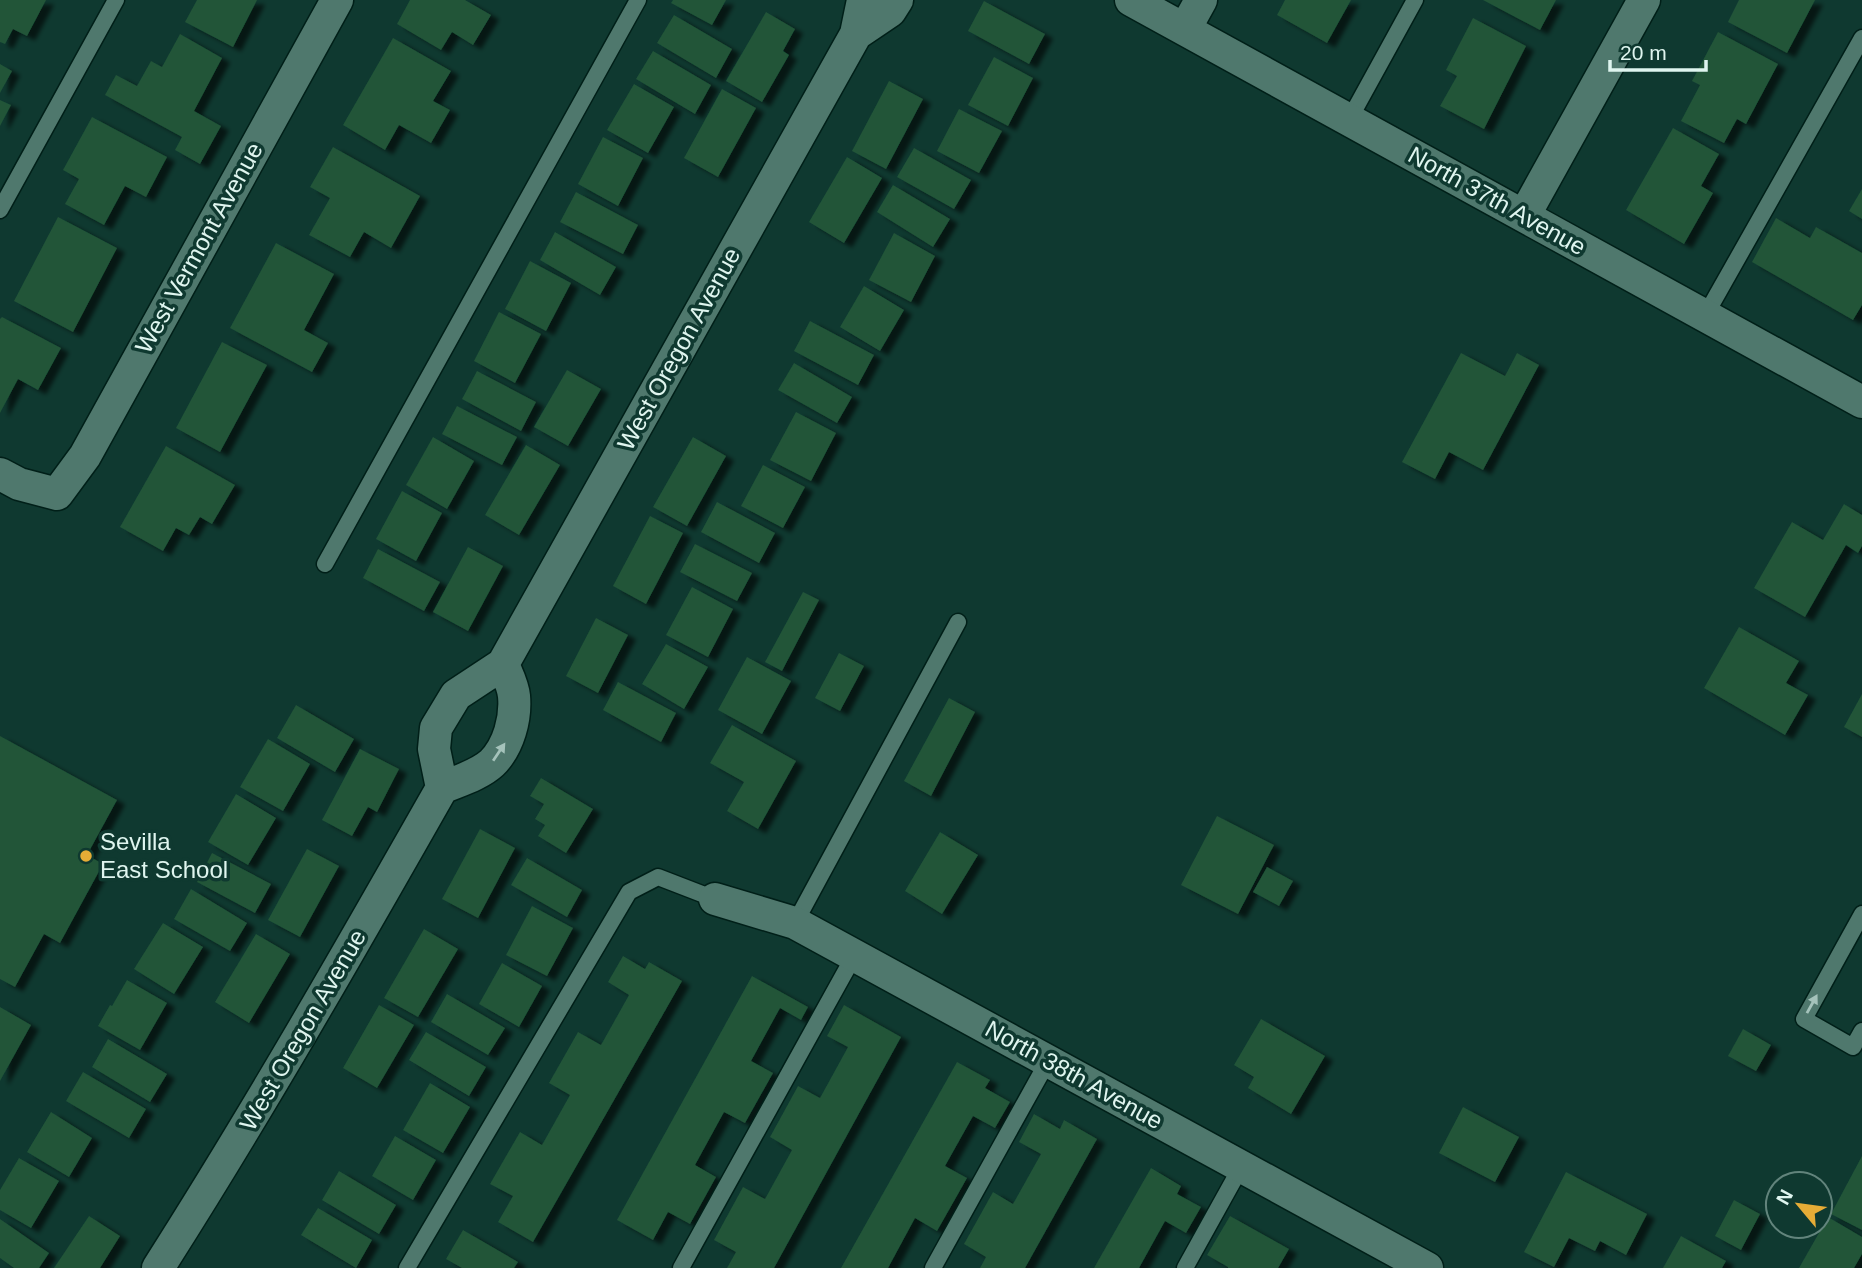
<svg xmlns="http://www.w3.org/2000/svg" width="1862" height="1268" font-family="Arial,sans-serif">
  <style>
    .building { fill: #205438; filter: url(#shadow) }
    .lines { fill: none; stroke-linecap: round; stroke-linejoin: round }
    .service-casing { stroke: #001f18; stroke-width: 19 }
    .minor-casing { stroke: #001f18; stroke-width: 35 }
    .service { stroke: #4f786d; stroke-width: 16 }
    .minor { stroke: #4f786d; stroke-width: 32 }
    .oneway { fill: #a5c3bb }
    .poi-dot { fill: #e6ac36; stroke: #0f3930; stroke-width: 2.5 }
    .labels { text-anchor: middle; stroke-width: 7; stroke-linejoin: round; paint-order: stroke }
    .street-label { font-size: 24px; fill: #dff5ef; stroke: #0f3930 }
    .poi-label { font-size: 24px; fill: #dff5ef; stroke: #0f3930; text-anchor: start }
  </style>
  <defs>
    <filter id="shadow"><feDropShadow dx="8" dy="4.5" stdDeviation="2" flood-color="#0009"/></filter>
  </defs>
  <rect width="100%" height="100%" fill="#0f3930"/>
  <path class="building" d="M0,0h46l-19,36 -14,-7 -8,15 -5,-2z
    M197,0h60l-24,47 -48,-25z
    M410,0h55l26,15 -18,30 -21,-13 -11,18 -44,-26z
    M673,0h53l-14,25 -41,-22z
    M1285,0h66l-24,43 -50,-28z
    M1483,0h73l-16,30z
    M1739,0h76l-28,53 -59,-31z
    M984,1l61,33 -16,30 -61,-33z
    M766,12l29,17 -12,22 6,4 -27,47 -36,-21z
    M674,15l58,34 -16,29 -59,-35z
    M1473,18l53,28 -42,83 -44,-23 17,-30 -11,-6z
    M1718,32l60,32 -32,60 -9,-5 -13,24 -43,-22 19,-36 -8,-4z
    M180,34l42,24 -28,53 27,15 -21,38 -25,-14 7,-13 -77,-42 11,-20 21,11 14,-25 11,6z
    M393,38l58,33 -18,30 17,9 -19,33 -32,-18 -14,25 -42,-25z
    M653,51l58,34 -16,29 -59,-35z
    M994,57l39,21 -25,48 -40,-21z
    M0,64l12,7 -12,22z
    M889,81l34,18 -37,70 -34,-18z
    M634,84l40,23 -26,46 -41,-23z
    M722,89l34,19 -38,69 -34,-19z
    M0,100l11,5 -11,21z
    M959,109l43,22 -23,42 -42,-22z
    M92,117l75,40 -21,40 -21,-11 -21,39 -39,-21 14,-25 -16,-9z
    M1673,128l46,26 -18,32 12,7 -29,51 -58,-34z
    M603,137l40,21 -25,48 -40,-22z
    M333,147l87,49 -29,52 -27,-16 -14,25 -41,-22 21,-37 -20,-11z
    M914,148l57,32 -17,29 -57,-32z
    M847,157l35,21 -38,65 -35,-21z
    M893,185l57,34 -17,28 -56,-35z
    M1862,189v30l-13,-8z
    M576,192l62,33 -15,29 -63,-32z
    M58,217l59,31 -44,84 -59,-31z
    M1776,218l34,20 6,-11 46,26v52l-9,15 -101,-58z
    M555,232l61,35 -16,28 -60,-35z
    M894,233l41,23 -24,46 -42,-22z
    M276,243l58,31 -30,56 24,13 -16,29 -82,-44z
    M530,261l41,22 -25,48 -41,-22z
    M864,286l40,24 -24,41 -40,-24z
    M499,312l42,22 -26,49 -41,-22z
    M2,317l59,31 -23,42 -20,-11 -18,34v-94z
    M810,321l64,34 -16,30 -64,-34z
    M222,342l45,23 -47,87 -44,-24z
    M1461,353l44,23 12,-23 22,12 -56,105 -34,-18 -14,27 -33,-17z
    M794,363l58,34 -15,26 -59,-33z
    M567,370l34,19 -33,57 -34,-19z
    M477,371l59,31 -15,29 -59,-32z
    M457,406l60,31 -15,28 -60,-31z
    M796,412l40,21 -25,48 -41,-21z
    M433,437l41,24 -27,48 -41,-24z
    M693,437l33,19 -39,70 -34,-19z
    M526,445l34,20 -41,70 -34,-20z
    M166,446l69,39 -23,39 -12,-7 -11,18 -13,-7 -13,23 -43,-24z
    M763,465l42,22 -22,41 -42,-22z
    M402,491l40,22 -26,48 -40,-22z
    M717,502l58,31 -16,30 -58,-31z
    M1844,504l18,11v31l-4,7 -12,-8 -41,72 -51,-29 38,-66 31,18z
    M650,516l33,17 -37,71 -33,-18z
    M695,544l57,29 -15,28 -57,-29z
    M468,547l35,19 -35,65 -35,-19z
    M378,549l62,33 -16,29 -61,-33z
    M692,587l41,22 -25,48 -42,-22z
    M803,592l16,8 -37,71 -17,-9z
    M596,618l32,17 -30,58 -32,-17z
    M1739,627l60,34 -13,22 22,12 -23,40 -81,-47z
    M666,644l42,23 -24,42 -42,-25z
    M839,653l25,13 -24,45 -25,-13z
    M747,657l44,24 -29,53 -44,-24z
    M618,682l58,31 -15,29 -58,-32z
    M1862,694v43l-18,-10z
    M949,698l26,14 -44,84 -27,-15z
    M296,705l58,34 -19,33 -58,-34z
    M732,725l64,36 -38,68 -31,-18 17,-29 -34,-19z
    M0,736l117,64 -30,55 16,9 -43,79 -16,-9 -29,53 -15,-8z
    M268,739l42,25 -27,47 -43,-24z
    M360,749l39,20 -22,43 -9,-5 -16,29 -30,-16z
    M541,778l52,31 -27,44 -28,-17 7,-11 -10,-6 9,-15 -14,-8z
    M236,794l40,24 -28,47 -40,-23z
    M1217,816l57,29 -36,69 -57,-29z
    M480,829l35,19 -37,70 -36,-19z
    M940,832l38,23 -36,59 -37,-23z
    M307,849l32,17 -39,71 -32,-17z
    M212,853l59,31 -16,29 -58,-31z
    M527,858l55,32 -15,27 -56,-32z
    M1267,867l26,14 -14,25 -26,-14z
    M191,889l56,34 -17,28 -56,-32z
    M532,906l41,22 -26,48 -41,-21z
    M163,923l40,24 -29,47 -40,-25z
    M424,929l34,20 -40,68 -34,-19z
    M256,934l34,20 -41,69 -34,-21z
    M623,956l22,13 4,-7 33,19 -149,261 -35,-20 15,-26 -23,-12 30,-52 22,13 28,-50 -21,-12 29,-51 23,13 28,-50 -21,-13z
    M502,963l40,23 -23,41 -40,-23z
    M752,976l56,31 -7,13 -21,-12 -29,53 22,12 -28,50 -21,-11 -29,53 21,12 -26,47 -22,-12 -15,28 -36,-20z
    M127,980l40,23 -27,47 -42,-24 12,-21 2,1z
    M447,994l58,34 -17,27 -57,-33z
    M379,1005l35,20 -37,63 -34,-20z
    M844,1005l57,32 -127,231h-47l9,-16 -22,-12 29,-53 22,12 27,-49 -22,-13 28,-51 22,12 28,-51 -21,-11z
    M0,1007l31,18 -31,56z
    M1261,1019l64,37 -34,58 -43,-26 6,-11 -20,-12z
    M1743,1029l28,16 -15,26 -28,-15z
    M426,1032l60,35 -17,29 -60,-36z
    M108,1039l59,35 -17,28 -58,-35z
    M957,1062l33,18 -5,8 25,14 -15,26 -22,-12 -28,50 22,12 -30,53 -22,-13 -27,50h-47z
    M83,1072l63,37 -17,29 -63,-37z
    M430,1083l40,24 -27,46 -40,-23z
    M1463,1107l56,30 -24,45 -56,-29z
    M51,1112l41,26 -23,39 -42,-25z
    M1034,1114l26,15 4,-9 33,19 -72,129h-45l6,-11 -22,-13 29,-52 20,12 28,-50 -22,-12z
    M395,1136l41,24 -23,40 -41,-24z
    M1862,1156v74l-31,-16z
    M19,1158l40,23 -28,47 -31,-18v-20z
    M1151,1168l30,18 -4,8 24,13 -15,26 -21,-12 -26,47h-45z
    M339,1171l57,34 -17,29 -57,-34z
    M1566,1172l81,42 -21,41 -26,-14 -5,10 -26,-13 -15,29 -30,-15z
    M1734,1200l26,14 -19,36 -26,-14z
    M318,1208l54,32 -16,28 -55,-33z
    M89,1216l31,20 -20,32h-46z
    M1230,1216l59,33 -11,19h-50v-1l-21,-12z
    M1828,1217l34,20v17l-8,14h-55z
    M0,1219l49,34 -10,15h-25l-14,-10z
    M463,1230l55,32 -4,6h-52l-16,-9z
    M1681,1236l45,25 -4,7h-59z"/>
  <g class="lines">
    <defs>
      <path id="service" d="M1349,120l66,-120
        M0,210l116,-210
        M1705,316l157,-278
        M325,564l313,-564
        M1862,914l-58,105 49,28 9,-16
        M795,923l163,-301
        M407,1268l222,-376 29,-15 57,22
        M681,1268l173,-312
        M933,1268l115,-207
        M1185,1268l56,-101"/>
      <path id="minor" d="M1131,0l731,402
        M1185,29l16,-29
        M856,34l34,-23 7,-11
        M1524,216l120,-216
        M0,474l19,10 38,10 28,-38 252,-456
        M442,788l-8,-39 2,-21 20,-33 47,-31 353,-630 7,-34
        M715,899l80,24 632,345
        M158,1268c100,-157 192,-318 284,-480 16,-7 37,-13 50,-25 17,-17 24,-45 22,-67 -1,-11 -7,-22 -11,-32"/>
    </defs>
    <use href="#service" class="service-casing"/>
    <use href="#minor" class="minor-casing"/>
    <use href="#service" class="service"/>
    <use href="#minor" class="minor"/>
  </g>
  <defs><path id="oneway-solid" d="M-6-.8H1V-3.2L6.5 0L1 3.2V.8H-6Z" transform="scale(1.75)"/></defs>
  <g class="oneway">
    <use href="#oneway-solid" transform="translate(499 752) rotate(-56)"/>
    <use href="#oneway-solid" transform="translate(1812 1004) rotate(-61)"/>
  </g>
  <circle class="poi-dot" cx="86" cy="856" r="7"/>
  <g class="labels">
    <g class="street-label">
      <text transform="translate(1497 201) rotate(29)" y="8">North 37th Avenue</text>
      <text transform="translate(199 248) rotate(-61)" y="8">West Vermont Avenue</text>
      <text transform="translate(679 349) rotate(-61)" y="8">West Oregon Avenue</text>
      <text transform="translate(303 1030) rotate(-60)" y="8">West Oregon Avenue</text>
      <text transform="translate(1074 1075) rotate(29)" y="8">North 38th Avenue</text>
    </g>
    <g class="poi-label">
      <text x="100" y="850">Sevilla<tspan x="100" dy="28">East School</tspan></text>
    </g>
  </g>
  <g transform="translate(1799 1205) rotate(299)"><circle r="33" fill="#0f3930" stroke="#62847c" stroke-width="2"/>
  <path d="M0-5L12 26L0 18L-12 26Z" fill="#e6ac36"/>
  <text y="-10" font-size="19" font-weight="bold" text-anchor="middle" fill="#dff5ef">N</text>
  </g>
  <path d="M1610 60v10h96v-10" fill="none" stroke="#dff5ef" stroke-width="3.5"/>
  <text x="1620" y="60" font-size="21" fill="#dff5ef" stroke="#0f3930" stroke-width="5" paint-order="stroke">20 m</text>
</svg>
